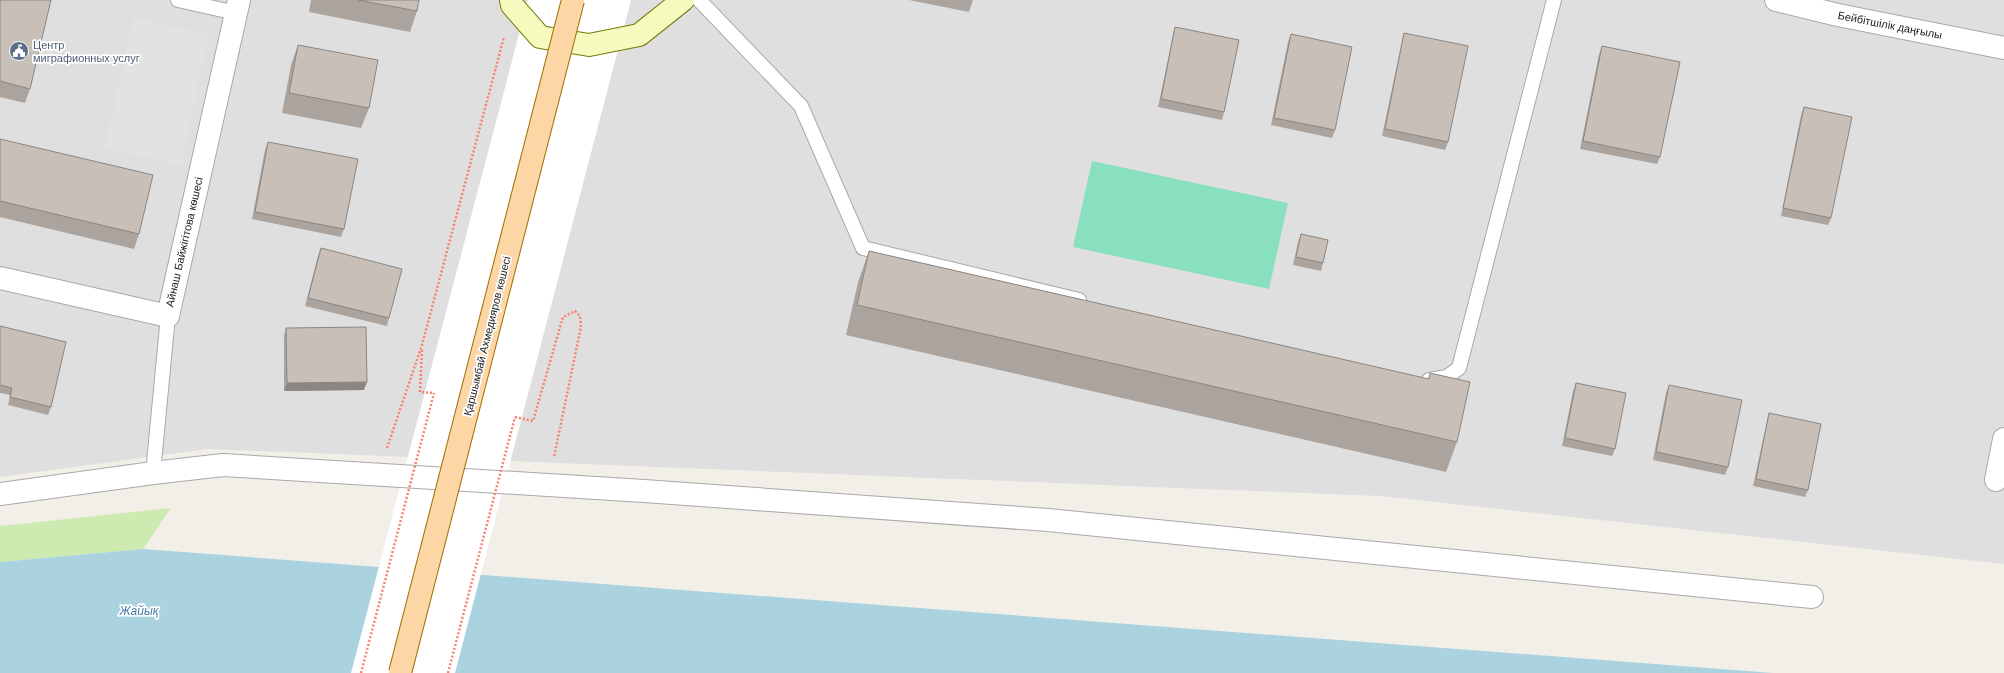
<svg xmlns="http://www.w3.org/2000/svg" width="2004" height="673" font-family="Arial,sans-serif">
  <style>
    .residential { fill: #e0dfdf }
    .grass { fill: #cdebb0 }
    .pitch { fill: #88e0be }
    .parking { fill: #e2e2e2 }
    .water { fill: #aad3df }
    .pier { fill: #fff }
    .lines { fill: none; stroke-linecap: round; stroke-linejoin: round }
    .lane-casing { stroke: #a9a9a9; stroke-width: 16 }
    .street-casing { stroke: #a9a9a9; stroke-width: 24 }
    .secondary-casing { stroke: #707d05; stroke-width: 24 }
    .path { stroke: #fa8072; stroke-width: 2.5; stroke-dasharray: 2 2; stroke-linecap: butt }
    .lane { stroke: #fff; stroke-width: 14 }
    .street { stroke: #fff; stroke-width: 22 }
    .secondary { stroke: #f7fabf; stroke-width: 22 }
    .primary-bridge-casing { stroke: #a06b00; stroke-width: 24; stroke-linecap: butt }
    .path-bridge { stroke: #fa8072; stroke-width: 2.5; stroke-dasharray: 2 2; stroke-linecap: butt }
    .primary-bridge { stroke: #fcd6a4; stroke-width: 22 }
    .wall { fill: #aba49e }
    .shaded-wall { fill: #8b8681 }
    .building { fill: #c7bfb8; stroke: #8b8681 }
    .labels { text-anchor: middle; stroke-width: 3.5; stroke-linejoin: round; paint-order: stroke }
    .street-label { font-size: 11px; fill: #222; stroke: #fff }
    .service-label { font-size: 11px; fill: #4e5e75; stroke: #fff; text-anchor: start }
    .water-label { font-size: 12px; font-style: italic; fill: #4a7aab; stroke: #fff }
  </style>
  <rect width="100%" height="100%" fill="#f2efe9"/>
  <path class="residential" d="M0,0h2004v564l-624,-68 -1172,-47 -208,28z"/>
  <path class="grass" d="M171,508l-28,41 -143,13v-36z"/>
  <path class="pitch" d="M1092,161l196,42 -19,86 -196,-42z"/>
  <path class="parking" d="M133,18l76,16 -28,131 -76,-17z"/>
  <path class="water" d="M143,549l1630,124h-1773v-111z"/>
  <path class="pier" d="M528,0h103l-176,673h-104z"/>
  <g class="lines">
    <defs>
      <path id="lane" d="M178,0l58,13
        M699,0l102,106 62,142 216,52
        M1429,380l18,-3 12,-9 95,-368
        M153,473l15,-157"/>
      <path id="street" d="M1776,0l62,15 166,33
        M0,278l168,38 71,-316
        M1996,480l8,-41
        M0,494l153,-21 70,-8 421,26 404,29 764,77"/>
      <path id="secondary" d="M511,0l1,5 28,32 49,8 50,-10 44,-35"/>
    </defs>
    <use href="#lane" class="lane-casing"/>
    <use href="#street" class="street-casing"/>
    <use href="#secondary" class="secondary-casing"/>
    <path class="path" d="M422,350l-2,42 14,1
      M515,417l18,4 30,-104 12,-6 5,5 1,11 -27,130
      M387,448l35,-103 82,-308"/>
    <use href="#lane" class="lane"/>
    <use href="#street" class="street"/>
    <use href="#secondary" class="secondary"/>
    <defs>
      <path id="primary-bridge" d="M400,673l173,-673"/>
    </defs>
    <use href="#primary-bridge" class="primary-bridge-casing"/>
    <path class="path-bridge" d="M361,673l73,-280
      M448,673l67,-256"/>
    <use href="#primary-bridge" class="primary-bridge"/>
  </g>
  <path class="wall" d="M0,0l30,89 -5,14 -25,-6z
    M311,0h108l-2,11 -7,21 -101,-20z
    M909,0h64l-4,12z
    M1175,27l49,85 -2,8 -64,-13 15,-72z
    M1404,33l44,109 -3,8 -63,-14 20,-95z
    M1291,34l44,96 -3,8 -61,-13 17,-83z
    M298,45l71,63 -8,20 -79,-15 9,-48z
    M1602,46l58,111 -3,7 -77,-15 19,-95z
    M1804,107l27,111 -3,7 -47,-9 20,-101z
    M0,139l139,95 -5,15 -134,-32z
    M268,142l76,87 -3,8 -89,-18 13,-69z
    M1301,234l22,29 -2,8 -28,-6 5,-23z
    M321,248l68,70 -2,8 -82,-20 13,-50z
    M869,251l559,128 2,-6 27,69 -11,30 -600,-137 12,-53z
    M0,326l51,81 -3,8 -40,-10 2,-10 -10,-2z
    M286,328l78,62 -80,1v-56z
    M1576,383l39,66 -3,7 -50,-10 11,-55z
    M1669,385l59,82 -3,8 -72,-15 13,-67z
    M1769,413l39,77 -3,7 -52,-11 14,-65z"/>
  <path class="shaded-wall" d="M367,382l-3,8 -80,1 3,-8z"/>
  <path class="building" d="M0,0h51l-21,89 -30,-8z
    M358,0h61l-2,11z
    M1175,27l64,13 -15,72 -63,-13z
    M1404,33l64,13 -20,96 -63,-13z
    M1291,34l61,13 -17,83 -61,-12z
    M298,45l80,15 -9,48 -80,-15z
    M1602,46l78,16 -20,95 -77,-16z
    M1804,107l48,10 -21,101 -48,-10z
    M0,139l153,36 -14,59 -139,-33z
    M268,142l90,17 -14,70 -89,-17z
    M1301,234l27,6 -5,23 -27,-6z
    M321,248l81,21 -13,49 -81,-20z
    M869,251l560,128 1,-6 40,9 -13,60 -600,-137z
    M0,326l66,16 -15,65 -41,-10 2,-9 -12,-3z
    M366,327l1,55 -80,1 -1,-55z
    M1576,383l50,10 -11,56 -50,-11z
    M1669,385l73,15 -14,67 -72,-15z
    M1769,413l52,11 -13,66 -52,-11z"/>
  <defs>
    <symbol id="civic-disc" viewBox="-11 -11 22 22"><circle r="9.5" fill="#5c6f8a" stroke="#fff"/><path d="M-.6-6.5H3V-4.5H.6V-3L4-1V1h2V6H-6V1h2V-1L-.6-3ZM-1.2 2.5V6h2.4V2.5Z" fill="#fff"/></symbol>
  </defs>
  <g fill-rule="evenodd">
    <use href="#civic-disc" x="8" y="40" width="22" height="22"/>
  </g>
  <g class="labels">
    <g class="street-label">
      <text transform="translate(1890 25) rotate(11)" y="4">Бейбітшілік даңғылы</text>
      <text transform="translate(184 242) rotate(-77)" y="4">Айнаш Байжігітова көшесі</text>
      <text transform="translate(487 336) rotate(-76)" y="4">Қаршымбай Ахмедияров көшесі</text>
    </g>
    <g class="service-label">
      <text x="33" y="49">Центр<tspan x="33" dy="13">миграфионных услуг</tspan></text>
    </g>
    <g class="water-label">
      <text x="139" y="615">Жайық</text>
    </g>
  </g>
</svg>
